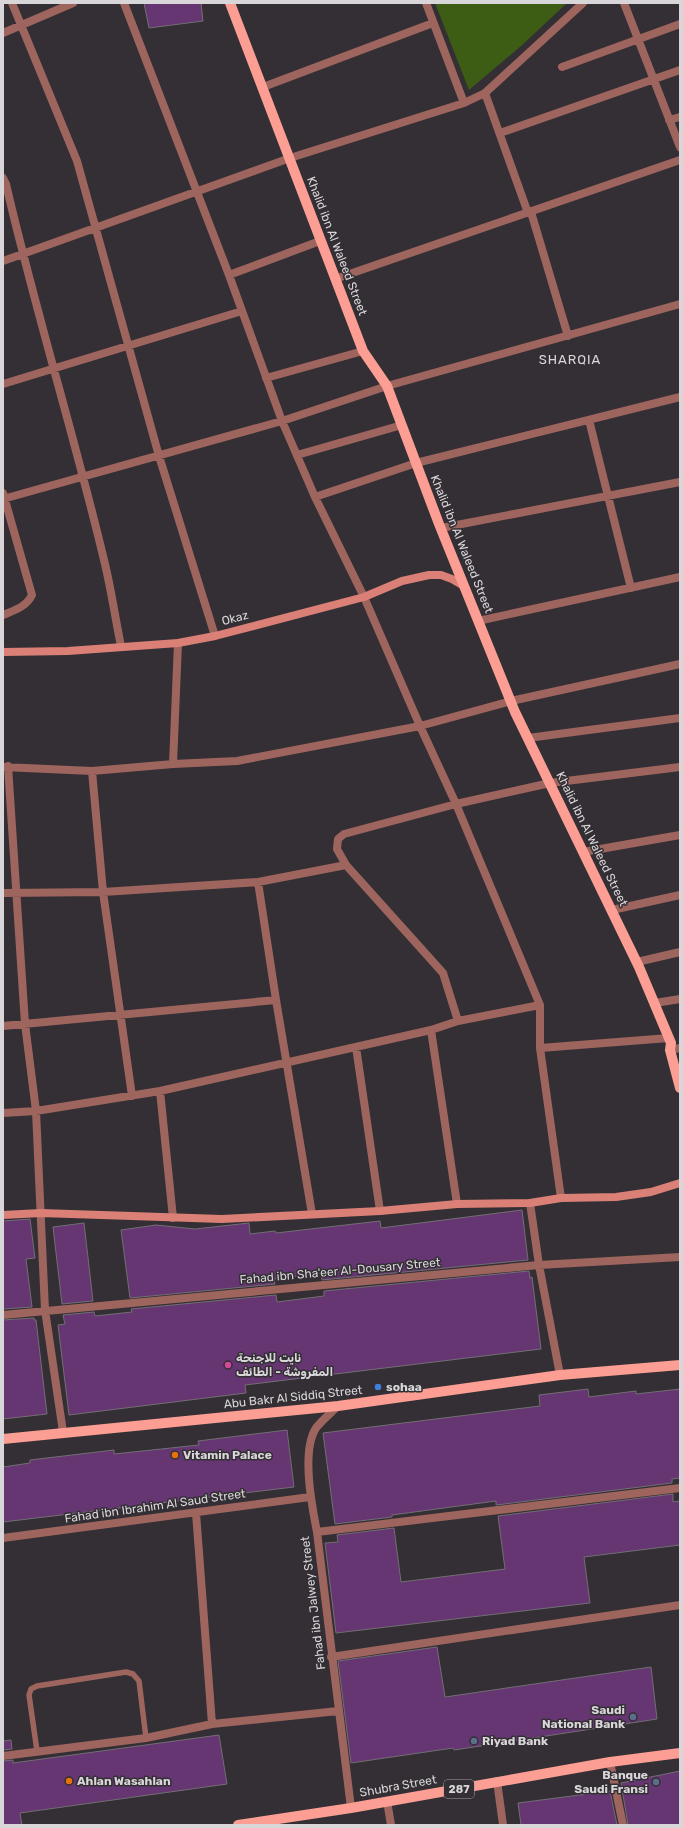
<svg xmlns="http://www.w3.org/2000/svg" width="683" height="1828" font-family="Rubik,Vazirmatn,sans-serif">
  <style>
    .green { fill: #3d5c14 }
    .building { fill: #653671; stroke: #736e74 }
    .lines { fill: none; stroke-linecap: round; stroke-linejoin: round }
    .lane { stroke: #9e655e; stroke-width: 5.5 }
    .street { stroke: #9e655e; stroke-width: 8 }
    .secondary { stroke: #db8076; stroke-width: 8 }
    .primary { stroke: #fc9e93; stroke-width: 10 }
    .hotel-dot { fill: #d1479c; stroke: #332f34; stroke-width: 1.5 }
    .shop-dot { fill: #3f7fe0; stroke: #332f34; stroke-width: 1.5 }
    .food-dot { fill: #e8710a; stroke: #332f34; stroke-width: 1.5 }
    .service-dot { fill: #5c6f8a; stroke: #332f34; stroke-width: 1.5 }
    .labels { text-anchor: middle; stroke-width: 3; stroke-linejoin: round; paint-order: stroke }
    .shield { fill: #332f34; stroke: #a7a4a8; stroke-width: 1 }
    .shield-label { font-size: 11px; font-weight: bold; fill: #d9d6d9 }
    .street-label { font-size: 12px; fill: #d9d6d9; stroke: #332f34 }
    .poi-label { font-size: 12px; font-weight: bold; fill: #d9d6d9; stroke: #332f34; text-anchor: start }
    .neighbourhood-label { font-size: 13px; letter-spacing: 1px; fill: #d9d6d9; stroke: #332f34 }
  </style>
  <rect width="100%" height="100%" fill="#332f34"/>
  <path class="green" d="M435,3h132l-46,43 -52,44z"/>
  <path class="building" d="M144,3h57l2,18 -54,7z
    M522,1210l6,50 -206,20 -1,-7 -47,6 1,5 -145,14 -9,-68 35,-5 39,4 54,-6 1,11 25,-3 1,2 104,-12 1,7z
    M30,1219l5,39 -9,1 6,48 -29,2v-88z
    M84,1223l9,78 -31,3 -9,-77z
    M529,1271l1,7 2,-1 9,72 -296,36 1,8 -177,22 -11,-90 7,-1 -2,-9 31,-3 1,4 37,-4 -1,-3 145,-14 1,7 47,-6v-5z
    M34,1318v2h2l11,94 -44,5v-99z
    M588,1389l1,8 47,-6v3l44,-5v89l-8,1v4l-176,22v-4l-104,14v2l-57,7 -12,-91 217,-27 -1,-11z
    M287,1430l7,57 -291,35v-55l27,-4v-3l84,-10v4l85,-9 -1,-4z
    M673,1494v8l7,-1v44l-96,12 6,46 -254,30 -11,-90 13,-1 -1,-7 57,-7 7,54 104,-13 -7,-53z
    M437,1647l8,50 206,-30 6,52 -150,23 -53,8 -1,-2 -102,15 -13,-102z
    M219,1735l8,49 -207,29 2,12h-19v-64l10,-1v3z
    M11,1740l1,9 -9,1v-9z
    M680,1771v54h-52l-7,-42z
    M610,1791l7,34h-96l-3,-22z"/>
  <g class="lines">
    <path class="lane" d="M37,1751l-8,-56 2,-6 6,-3 89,-14 7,2 6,7 7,57"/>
    <path class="street" d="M12,3l65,158 82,295 56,180
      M124,3l105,272 53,146 33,76 49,100 56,129 36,78 84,201v43l21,150
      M426,3l38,100
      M624,3l56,144
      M3,33l70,-30
      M562,67l118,-43
      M263,87l170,-64
      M485,93l43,120
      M669,120l11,-3
      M500,133l180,-63
      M3,178l3,6c29,126 68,250 98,376 7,28 11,57 17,86
      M531,212l37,124
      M3,261l287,-103 174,-55 21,-10 98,-90
      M229,275l91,-34
      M335,279l345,-119
      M266,378l97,-27
      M3,384l239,-73
      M589,420l42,168
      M297,455l105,-30
      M3,493l29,102c-6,12 -17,15 -29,20
      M315,497l101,-34 264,-66
      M3,499l279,-78 105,-35 293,-82
      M441,528l239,-46
      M478,621l202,-44
      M528,738l152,-20
      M173,764l5,-121
      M8,766l17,258 11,87 9,199 18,122
      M3,767l89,4 81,-7 64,-3 183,-35 91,-25 169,-37
      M92,771l11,121 29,204
      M583,852l97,-17
      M258,882l18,118
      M3,893l100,-1 155,-10 88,-17
      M612,910l68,-15
      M637,962l43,-10
      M655,1003l25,-4
      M458,1021l-15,-48 -97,-108 -9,-16 1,-10 6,-5 112,-30 94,-21 130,-16
      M3,1026l273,-26 36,214
      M431,1030l26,174
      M356,1047l24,164
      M540,1048l129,-10
      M670,1050l10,-2
      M160,1091l13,127
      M3,1113l33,-2 124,-20 271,-61 27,-9 82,-16
      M530,1203l9,62 21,110
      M3,1315l536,-50 141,-8
      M338,1406c-7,7 -16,14 -22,22 -15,23 -4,79 1,104l34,276
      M196,1513l16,211
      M317,1532l363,-44
      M3,1538l307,-41
      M331,1657l349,-52
      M3,1756l143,-18 66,-14 126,-13
      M610,1762l13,63
      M497,1781l6,44
      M387,1801l4,24"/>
    <path class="secondary" d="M3,652l65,-1 110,-8 37,-7 149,-39 38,-16 27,-6h12l11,4 12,7
      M3,1215l38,-2 181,6 158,-8 77,-7 73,-1 31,-5 55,-1 35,-5 29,-9"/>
    <path class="primary" d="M230,3l133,348 24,35 52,138 76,188 124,255 32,76 -1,7 10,38
      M3,1439l335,-33 222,-31 120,-10
      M238,1825l113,-17 259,-46 70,-9"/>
  </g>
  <circle class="hotel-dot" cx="228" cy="1365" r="4"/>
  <circle class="shop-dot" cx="378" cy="1387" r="4"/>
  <g class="food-dot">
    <circle cx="175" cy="1455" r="4"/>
    <circle cx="69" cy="1781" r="4"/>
  </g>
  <g class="service-dot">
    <circle cx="633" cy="1717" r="4"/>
    <circle cx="474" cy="1741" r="4"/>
    <circle cx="656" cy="1782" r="4"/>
  </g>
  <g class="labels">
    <rect class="shield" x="444" y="1780" width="30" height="18" rx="3"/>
    <g class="shield-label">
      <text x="459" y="1793">287</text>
    </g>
    <g class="street-label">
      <text transform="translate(337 246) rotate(69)" y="4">Khalid ibn Al Waleed Street</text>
      <text transform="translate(462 544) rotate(68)" y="4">Khalid ibn Al Waleed Street</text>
      <text transform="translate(235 618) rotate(-15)" y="4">Okaz</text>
      <text transform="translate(592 839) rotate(64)" y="4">Khalid ibn Al Waleed Street</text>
      <text transform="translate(340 1271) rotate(-5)" y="4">Fahad ibn Sha'eer Al-Dousary Street</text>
      <text transform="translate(293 1397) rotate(-6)" y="4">Abu Bakr Al Siddiq Street</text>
      <text transform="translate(155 1506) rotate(-8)" y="4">Fahad ibn Ibrahim Al Saud Street</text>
      <text transform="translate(313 1603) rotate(-97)" y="4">Fahad ibn Jalwey Street</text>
      <text transform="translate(398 1786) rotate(-10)" y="4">Shubra Street</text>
    </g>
    <g class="poi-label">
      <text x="236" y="1362">نايت للاجنحة<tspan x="236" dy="14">المفروشة - الطائف</tspan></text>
      <text x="386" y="1391">sohaa</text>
      <text x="183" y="1459">Vitamin Palace</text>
      <text x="625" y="1714" text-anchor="end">Saudi<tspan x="625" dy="14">National Bank</tspan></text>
      <text x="482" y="1745">Riyad Bank</text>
      <text x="648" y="1779" text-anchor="end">Banque<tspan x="648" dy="14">Saudi Fransi</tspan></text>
      <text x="77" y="1785">Ahlan Wasahlan</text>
    </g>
    <g class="neighbourhood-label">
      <text x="570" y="364">SHARQIA</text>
    </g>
  </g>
  <rect width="683" height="1828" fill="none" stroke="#d9d6d9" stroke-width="8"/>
</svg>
